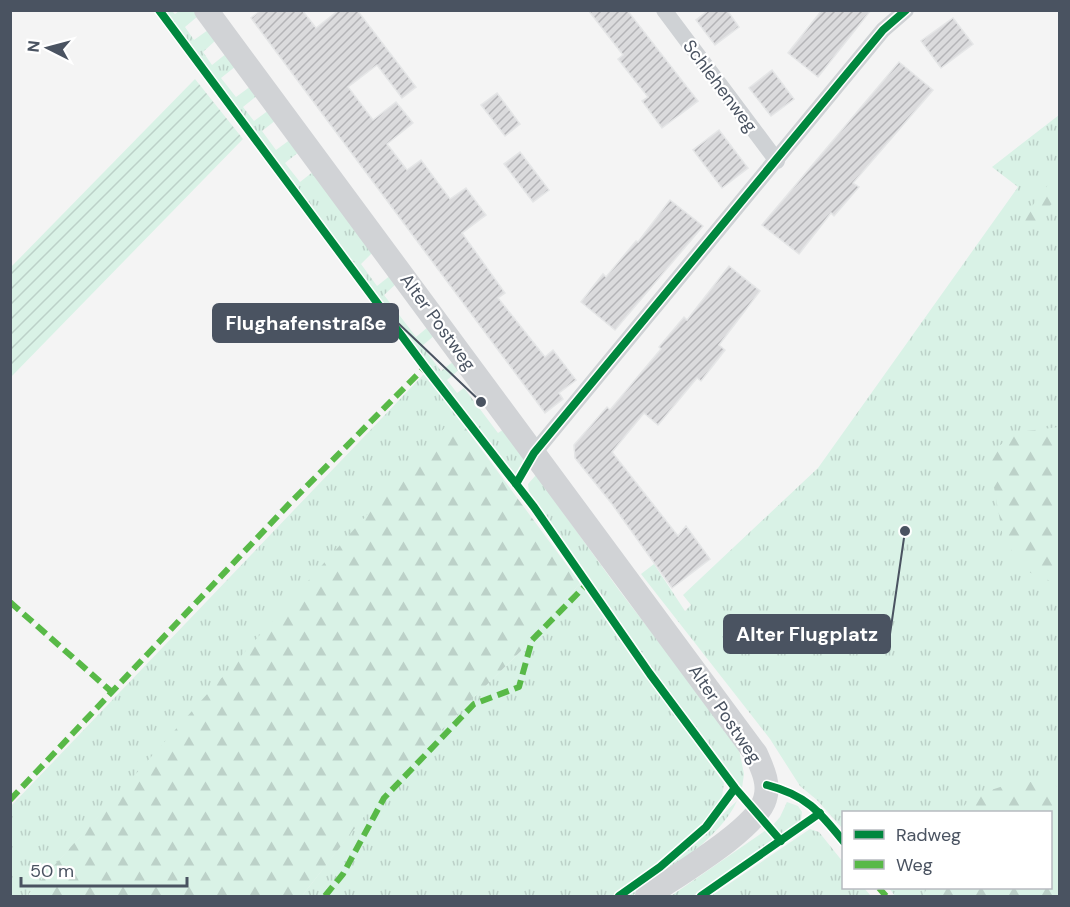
<svg xmlns="http://www.w3.org/2000/svg" width="1070" height="907" font-family="'DM Sans',sans-serif">
  <style>
    .grass { fill: url(#grass-tufts) }
    .forest { fill: url(#forest-firs) }
    .garden { fill: url(#garden-furrows) }
    .building { fill: url(#building-hatch); stroke: #e5e6e7; stroke-width: 1.5 }
    .lines { fill: none; stroke-linecap: round; stroke-linejoin: round }
    .street { stroke: #cfd2d5; stroke-width: 16 }
    .secondary { stroke: #d1d3d6; stroke-width: 24 }
    .quiet { stroke: #58b947; stroke-width: 6; stroke-dasharray: 12 6; stroke-linecap: butt }
    .cycleway-casing { stroke: #fff; stroke-width: 11 }
    .cycleway { stroke: #00873e; stroke-width: 8 }
    .labels { text-anchor: middle; stroke-width: 4.5; stroke-linejoin: round; paint-order: stroke }
    .street-label { font-size: 18px; fill: #4a5361; stroke: #fff }
    .leader { fill: none; stroke: #4a5361; stroke-width: 2 }
    .callout-dot { fill: #4a5361; stroke: #fff; stroke-width: 2 }
    .callout { fill: #4a5361; stroke: #4a5361; stroke-width: 2 }
    .callout-label { font-size: 20px; text-anchor: middle; font-weight: bold; fill: #fff }
  </style>
  <defs>
    <pattern id="grass-tufts" width="24" height="20" patternUnits="userSpaceOnUse" patternTransform="scale(1.5)"><rect width="24" height="20" fill="#d9f2e6"/><path d="M3 7l-1-3M5 7V3M7 7l1-3M15 17l-1-3M17 17v-4M19 17l1-3" fill="none" stroke="#bcd1c8"/></pattern>
    <pattern id="forest-firs" width="22" height="20" patternUnits="userSpaceOnUse" patternTransform="scale(1.5)"><rect width="22" height="20" fill="#d9f2e6"/><path d="M5 1l3.5 6h-7zM16 11l3.5 6h-7z" fill="#bcd1c8"/></pattern>
    <pattern id="garden-furrows" width="10" height="10" patternUnits="userSpaceOnUse" patternTransform="scale(1.5)"><rect width="10" height="10" fill="#d9f2e6"/><path d="M-1 1l2-2M0 10L10 0M9 11l2-2" fill="none" stroke="#bcd1c8"/></pattern>
    <pattern id="building-hatch" width="6" height="6" patternUnits="userSpaceOnUse" patternTransform="scale(1.5)"><rect width="6" height="6" fill="#dbdbdd"/><path d="M-1 1l2-2M0 6l6-6M5 7l2-2" fill="none" stroke="#b4b4b7"/></pattern>
  </defs>
  <rect width="100%" height="100%" fill="#f4f4f4"/>
  <path class="grass" d="M164,11h8l3,3 4,-3h15l4,5 -13,11 9,13 14,-10 8,10 -13,12 9,13 15,-12 9,13 -15,12 15,19 15,-11 7,9 -15,12 11,14 15,-11 7,10 -14,11 14,19 15,-11 9,12 -15,12 15,19 14,-11 59,81 -12,12 16,22 14,-11 6,8 -13,12 32,42 12,-10 7,8 -13,11 19,25 13,-10 6,8 -13,11 10,13 7,-5 34,45 6,-4 21,27 -9,19 -63,-78z
    M1059,115v781h-164l-6,-8h161v-76h-206l-1,17 -26,-29 -17,-14 -30,-47 -129,-165 13,-10 31,47 6,-6 -8,-10 135,-127 200,-281 -26,-20z
    M424,374l34,43 -431,479h-16l-1,-89z
    M536,475l83,115 119,155 6,29 -2,14 -87,-116 -126,-180 -1,-8z
    M580,583l144,200 -3,20 -11,15 -52,46 -46,32h-310l94,-122 136,-134z
    M737,801c-15,35 -73,74 -105,95h-8l51,-37z
    M787,802l11,4 4,6 -1,8 -19,15 -9,-10 7,-8z
    M810,829l9,3 24,30 1,26h20l7,8h-160z
    M766,830l9,9 -82,57h-22z"/>
  <path class="forest" d="M1059,170v26l-29,32 -9,-7z
    M456,415l124,168 -48,57 -134,133 -96,123h-275z
    M1059,427l1,154 -5,2 -31,-13 -21,-33 -15,-83 30,-22z
    M1050,781l9,7v108h-136l4,-8h123v-76h-90l12,-16 41,-13z"/>
  <path class="garden" d="M195,79l48,60 -232,238v-110z"/>
  <path class="building" d="M261,10h41l14,18 23,-18h18l59,77 -14,11 -25,-33 -29,22 25,33 23,-18 17,21 -26,21 20,26 14,-10 29,39 16,-11 20,27 -24,18 43,60 -7,5 47,59 8,-7 23,30 -17,13 4,6 -18,14 -294,-395z
    M588,10h39l71,91 -36,27 -20,-27 6,-4 -30,-38 5,-4z
    M709,10h18l12,17 -24,18 -19,-25z
    M822,10h49l-53,67 -30,-24z
    M953,18l20,26 -32,24 -20,-27z
    M899,62l34,28 -80,93 6,4 -25,29 -3,-3 -32,41 -37,-29z
    M772,70l22,29 -23,17 -22,-28z
    M497,93l23,31 -15,12 -24,-31z
    M719,130l29,38 -26,20 -29,-38z
    M520,152l29,38 -16,12 -29,-38z
    M670,200l33,26 -88,104 -34,-28 22,-28 3,3 30,-36 2,1z
    M729,266l31,25 -41,54 6,5 -24,31 -4,-3 -39,47 -14,-12 -32,39 66,84 8,-10 24,33 -38,29 -60,-84 -37,-46 -1,-13 33,-38 3,3 51,-61 -2,-2 25,-30 3,3z"/>
  <g class="lines">
    <path class="street" d="M664,10l113,151
      M534,453l349,-423 23,-20"/>
    <path class="secondary" d="M206,10l550,744c6,14 14,29 9,45 -8,30 -91,78 -118,97"/>
    <path class="quiet" d="M10,602l103,91
      M10,800l281,-298 134,-135
      M879,888l7,8
      M325,896l18,-22 41,-76 90,-94 45,-17 13,-47 55,-56"/>
    <defs>
      <path id="cycleway" d="M159,10l266,357 109,140 116,167 85,114 46,53
        M516,484l18,-31 349,-423 23,-20
        M767,785c39,10 52,26 77,57
        M619,896l41,-29 46,-40 29,-39
        M701,896l119,-83"/>
    </defs>
    <use href="#cycleway" class="cycleway-casing"/>
    <use href="#cycleway" class="cycleway"/>
  </g>
  <g class="labels">
    <g class="street-label">
      <text transform="translate(720 86) rotate(53)" y="6">Schlehenweg</text>
      <text transform="translate(438 322) rotate(54)" y="6">Alter Postweg</text>
      <text transform="translate(725 714) rotate(56)" y="6">Alter Postweg</text>
    </g>
  </g>
  <path class="leader" d="M481 402L398 323M905 531L890 634"/>
  <g class="callout-dot">
    <circle cx="481" cy="402" r="6"/>
    <circle cx="905" cy="531" r="6"/>
  </g>
  <g class="callout">
    <rect x="213" y="304" width="185" height="38" rx="6"/>
    <rect x="724" y="615" width="166" height="38" rx="6"/>
  </g>
  <g class="callout-label">
    <text x="306" y="330">Flughafenstraße</text>
    <text x="807" y="641">Alter Flugplatz</text>
  </g>
  <rect width="1070" height="907" fill="none" stroke="#4a5361" stroke-width="24"/>
  <rect x="842" y="811" width="210" height="78" fill="#ffffff" stroke="#b7bac0" stroke-width="1.5"/>
  <rect x="854" y="830" width="30" height="9" fill="#00873e" stroke="#b7bac0" stroke-width="1.5"/>
  <text x="896" y="841" font-size="18" fill="#4a5361">Radweg</text>
  <rect x="854" y="860" width="30" height="9" fill="#58b947" stroke="#b7bac0" stroke-width="1.5"/>
  <text x="896" y="871" font-size="18" fill="#4a5361">Weg</text>
  <g transform="translate(48 48) rotate(276)" stroke="#ffffff" stroke-width="4.5" paint-order="stroke">
  <path d="M0-4.5L10 22L0 15L-10 22Z" fill="#4a5361"/>
  <text y="-9" font-size="16" font-weight="bold" text-anchor="middle" fill="#4a5361">N</text>
  </g>
  <path d="M21 877v9h166v-9" fill="none" stroke="#4a5361" stroke-width="3"/>
  <text x="30" y="877" font-size="18" fill="#4a5361" stroke="#ffffff" stroke-width="4.5" paint-order="stroke">50 m</text>
</svg>
